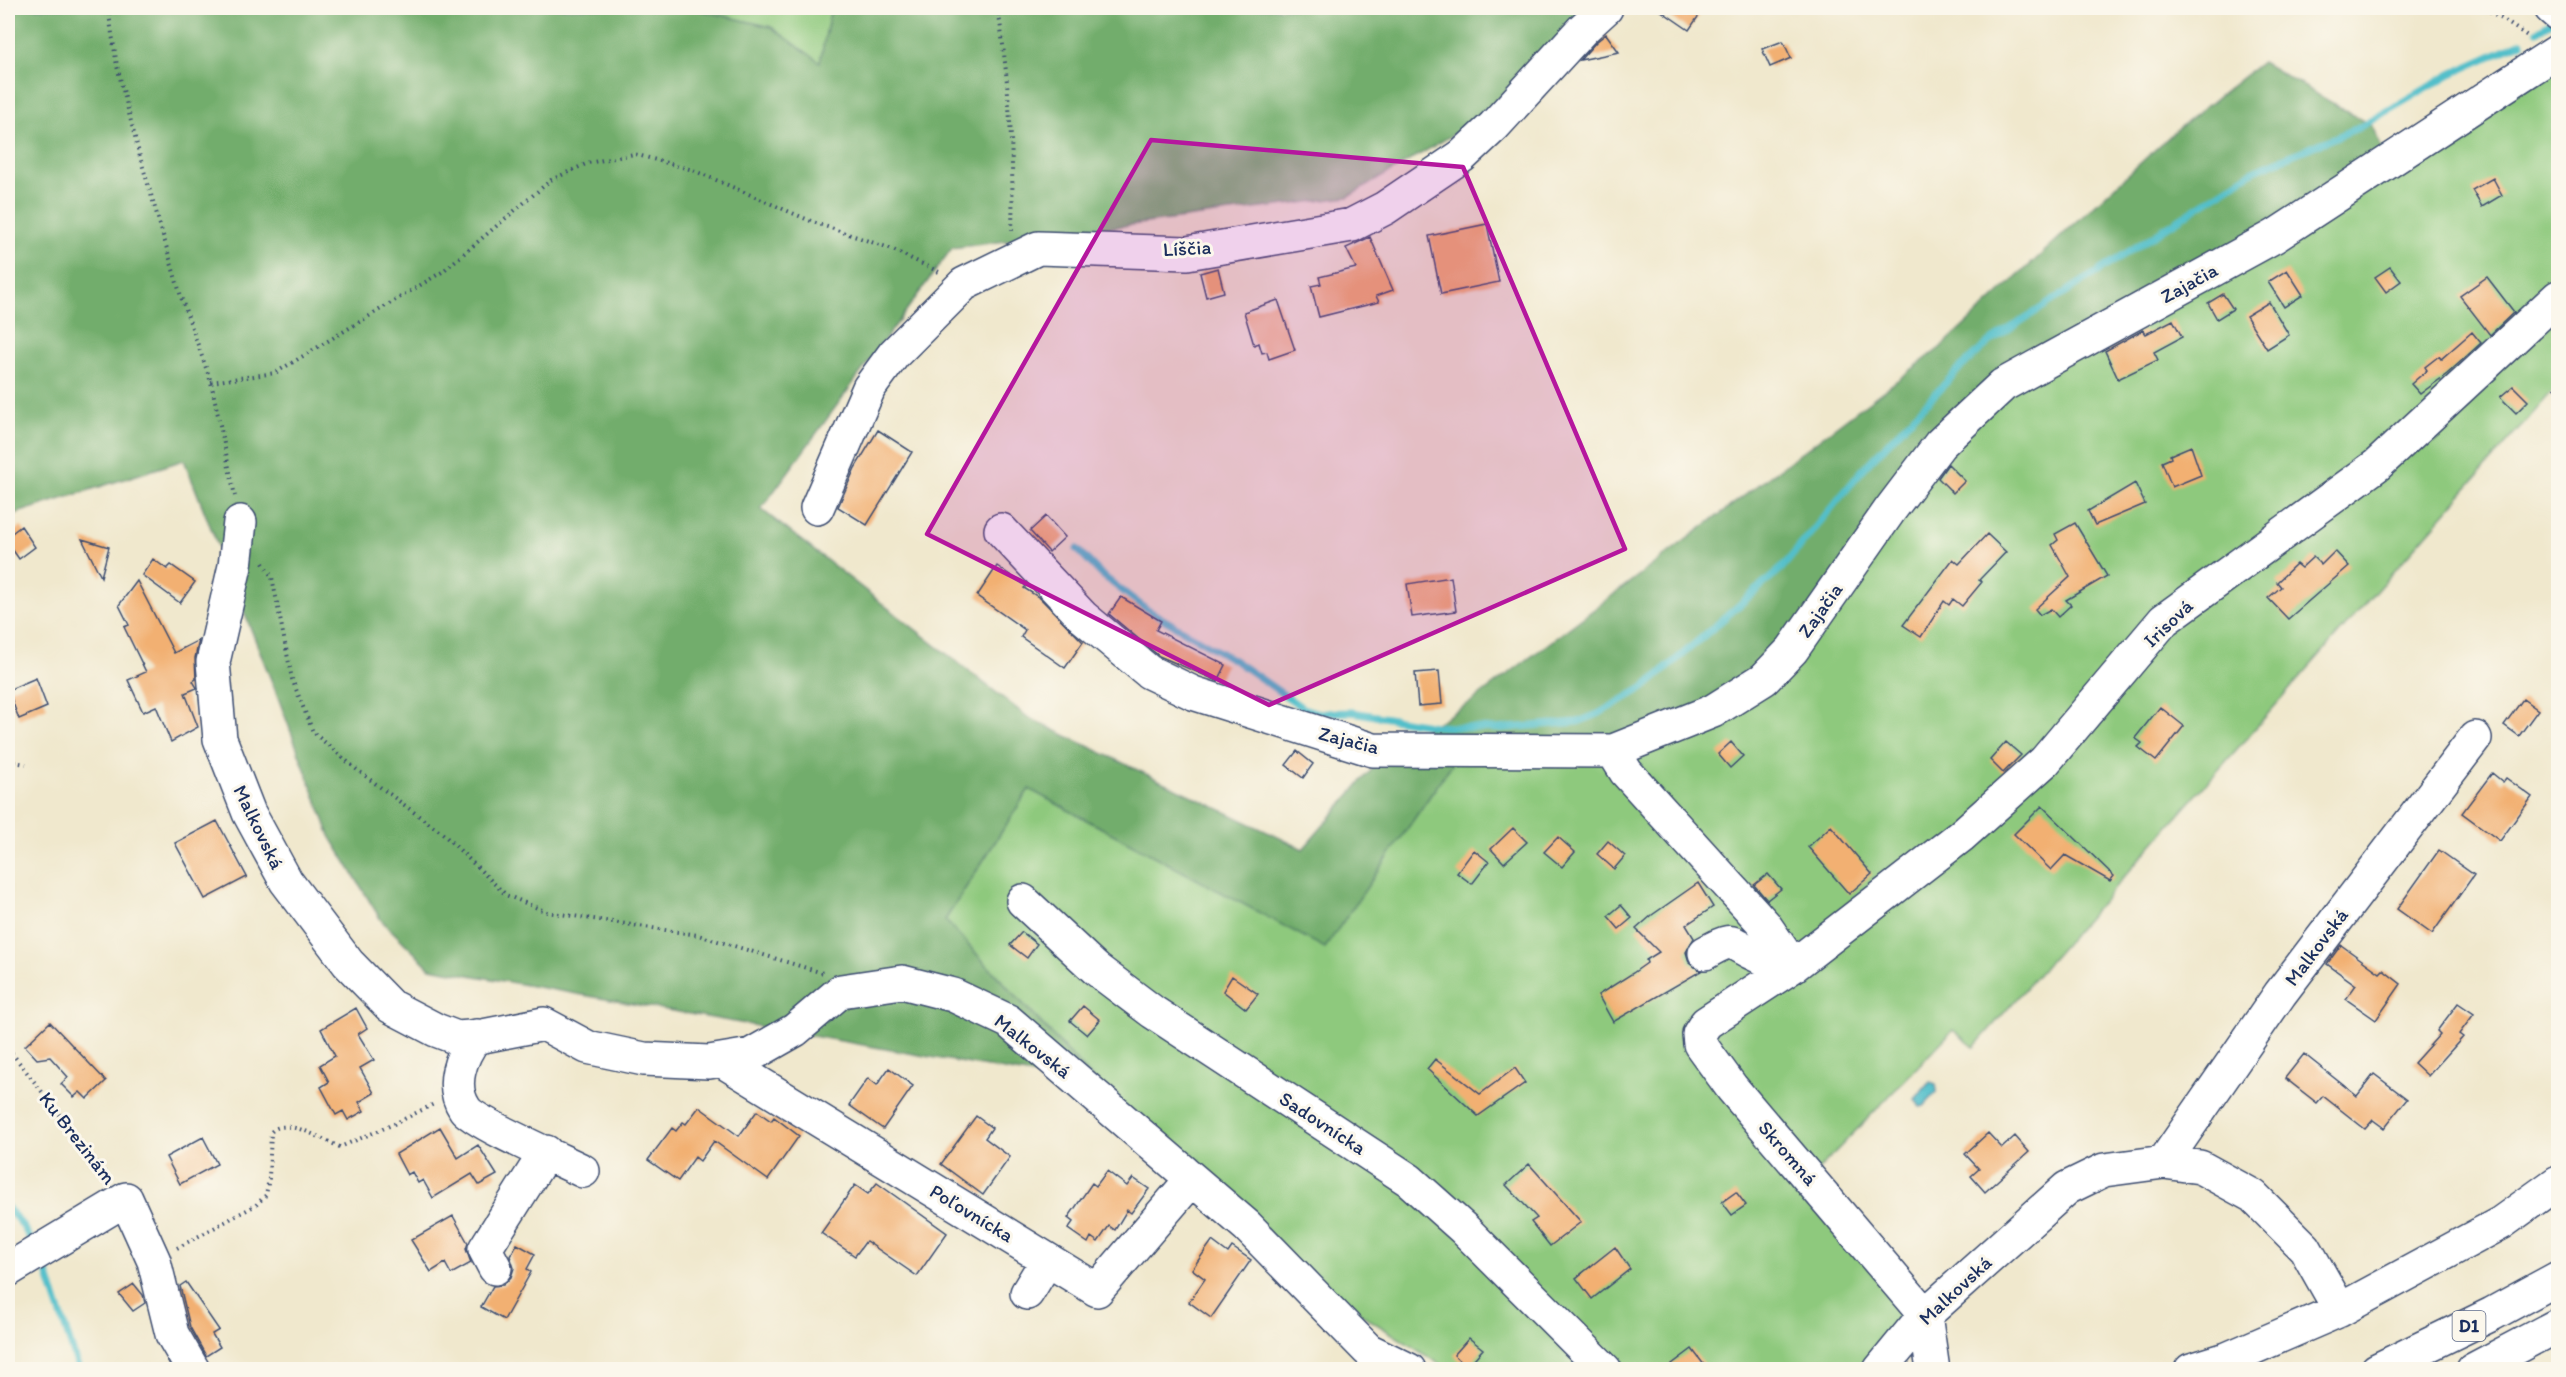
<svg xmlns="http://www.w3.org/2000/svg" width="2566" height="1377" font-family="Itim,sans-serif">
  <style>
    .green { fill: #8ec97d; stroke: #547c6e; stroke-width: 1.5 }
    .forest { fill: #72ad6c; stroke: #466e65; stroke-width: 1.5 }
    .water { fill: #52bfca; stroke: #367794; stroke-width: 1.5 }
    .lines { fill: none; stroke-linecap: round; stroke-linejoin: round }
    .stream { stroke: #52bfca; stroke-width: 7 }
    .building { fill: #f2b072 }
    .minor-casing { stroke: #3b4b6f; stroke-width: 36 }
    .highway-casing { stroke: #3b4b6f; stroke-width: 36 }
    .path { stroke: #3b4b6f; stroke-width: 4; stroke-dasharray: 1.5 4.5; stroke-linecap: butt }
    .minor { stroke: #fff; stroke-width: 33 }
    .highway { stroke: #fff; stroke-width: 33 }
    .marked { fill: #b5179e; fill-opacity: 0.2; stroke: #b5179e; stroke-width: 4.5; stroke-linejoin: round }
    .labels { text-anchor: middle; stroke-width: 6; stroke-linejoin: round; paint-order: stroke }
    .shield { fill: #fbf7ec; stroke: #5e6b89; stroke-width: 1.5 }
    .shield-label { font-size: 18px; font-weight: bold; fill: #1b2f5e }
    .street-label { font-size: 20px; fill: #1b2f5e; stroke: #fbf7ec }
  </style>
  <rect width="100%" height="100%" fill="#fbf7ec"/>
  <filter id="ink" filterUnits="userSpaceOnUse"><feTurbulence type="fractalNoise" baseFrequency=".0167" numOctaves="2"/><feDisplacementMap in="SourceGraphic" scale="12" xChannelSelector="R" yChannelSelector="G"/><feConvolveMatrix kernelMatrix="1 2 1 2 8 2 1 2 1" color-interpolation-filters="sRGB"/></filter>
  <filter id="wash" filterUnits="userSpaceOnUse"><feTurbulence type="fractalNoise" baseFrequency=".008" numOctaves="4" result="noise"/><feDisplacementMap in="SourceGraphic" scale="24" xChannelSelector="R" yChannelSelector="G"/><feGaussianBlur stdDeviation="1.35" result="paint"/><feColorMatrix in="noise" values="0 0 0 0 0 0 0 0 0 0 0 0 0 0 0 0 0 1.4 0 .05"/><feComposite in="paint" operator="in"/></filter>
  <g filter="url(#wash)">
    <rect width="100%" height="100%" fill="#f0e8cd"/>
    <path class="green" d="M690,8h141l-11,55 -49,-36z
      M2558,52v333l-584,662 -21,-17 -139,144 117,125 -54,70h-430l-119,-76 -227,-206 -156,-167 84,-131 296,158 129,-186 559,-391z"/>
    <path class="forest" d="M8,8h682l81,19 49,35 11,-54h762l-66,65 -61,54 -118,70 -396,51 -191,261 268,209 274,131 81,-94 87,-53 469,-354 234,-216 88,-70 110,64 15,34 -374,211 -256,313 -109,56 -194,21 -129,187 -296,-159 -84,131 155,167 -670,-119 -49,-48 -51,-84 -51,-136 -95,-240 -176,56z"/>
    <path class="water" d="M1930,1082l6,2 1,8 -13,14 -4,1 -5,-8z"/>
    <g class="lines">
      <path class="stream" d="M2537,31l16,-10
        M1077,549l25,26 44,34 91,53 66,46 16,5 33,-1 83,14 60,3 83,-7 20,-8 48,-28 136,-118 83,-101 96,-100 31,-27 263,-170 103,-42 93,-54 71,-32
        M8,1208l14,17 12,20
        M43,1260l36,110"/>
    </g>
    <g id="blocks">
      <path class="building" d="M1657,8h47l-15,22z
        M1606,34l13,18 -39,8 16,-18z
        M1783,41l8,17 -21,9 -8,-18z
        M2493,178l9,17 -20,12 -10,-17z
        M1487,224l12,58 -58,12 -12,-58z
        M1370,237l23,53 -17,6 3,6 -60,15 -8,-31 10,-2 -2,-7 37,-9 -10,-20z
        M2390,267l11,14 -15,11 -11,-15z
        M1218,268l6,24 -18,5 -6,-24z
        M2287,270l16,25 -19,12 -16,-25z
        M2487,277l27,35 -24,23 -30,-39z
        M2223,294l10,15 -16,10 -9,-16z
        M1278,300l17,50 -26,9 -2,-7 -5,1 -3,-10 -5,2 -10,-33z
        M2269,302l20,33 -22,14 -21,-33z
        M2173,320l9,17 -28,15 4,8 -40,19 -13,-28 38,-21 3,4z
        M2472,332l9,11 -34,31 -27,20 -9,-10 16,-14 -2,-3 14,-11 2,3z
        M2513,386l15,15 -12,12 -16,-16z
        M878,430l34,22 -45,73 -29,-18 17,-39z
        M2191,446l10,29 -29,12 -10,-25 9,-4 -1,-3z
        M1948,464l17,17 -12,12 -15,-15z
        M2135,483l10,21 -50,21 -7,-14z
        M1046,516l19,21 -16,15 -19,-21z
        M2075,523l32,53 -41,24 5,5 -13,12 -7,-8 -11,6 -5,-6 35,-32 -18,-32 6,-5 -3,-6z
        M21,526l14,21 -16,12 -11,-16v-7z
        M1987,534l19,18 -27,28 3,2 -20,24 -9,-7 -4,6 -5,-4 -23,36 -18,-12 50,-66 6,5z
        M82,539l27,8 -8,30z
        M2335,551l14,15 -61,53 -20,-21 13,-11 -4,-5 19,-18 5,4 12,-11 8,8z
        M153,559l14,10 4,-4 24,17 -15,21 -38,-28z
        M997,566l29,20 -2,2 16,10 43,44 -18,26 -44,-31 4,-7 -48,-34z
        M1451,577l5,34 -44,6 -5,-33z
        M137,581l37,72 25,-13 -4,18 1,21 -3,2 4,7 -12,5 13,34 -27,15 -15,-36 -13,6 -15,-32 18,-8 -22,-45 5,-2 -10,-20z
        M1121,597l40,24 -5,9 70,35 -8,16 -59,-25 -50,-42z
        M1439,671l3,33 -24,2 -3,-33z
        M36,678l11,29 -28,12 -11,-29z
        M2523,699l15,11 -19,26 -15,-11z
        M2160,707l24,19 -28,35 -18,-14 4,-4 -7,-5z
        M1731,742l12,14 -13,12 -12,-14z
        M2006,742l15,13 -18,18 -13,-13z
        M1297,751l16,13 -10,14 -17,-13z
        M2492,773l11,9 3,-4 26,19 -32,44 -38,-28z
        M2042,806l72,70 -4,5 -45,-26 -14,15 -37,-36z
        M217,821l30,56 -42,22 -30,-56z
        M1831,826l41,48 -23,20 -41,-47z
        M1513,828l14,14 -23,21 -13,-14z
        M1558,837l17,15 -13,15 -18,-15z
        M1608,841l17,15 -11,13 -17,-15z
        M1474,850l15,12 -17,22 -15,-11z
        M2439,850l35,25 -42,59 -35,-25z
        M1768,874l13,15 -14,11 -13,-15z
        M1698,883l15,24 -27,18 8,13 -8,14 3,10 12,9 -88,51 -15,-27 35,-22 14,-10 -1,-3 13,-8 -23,-23 16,-14z
        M1621,905l11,13 -13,11 -11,-13z
        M1022,932l15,12 -10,14 -17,-13z
        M2341,945l39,28 3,-3 18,14 -25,36 -30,-21 10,-14 -29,-21z
        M1232,976l26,18 -12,15 -23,-18z
        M2458,1003l16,11 -15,20 4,3 -35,39 -14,-13 26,-29 -3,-3z
        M1083,1006l17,14 -13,15 -17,-14z
        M356,1008l11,20 -9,6 16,26 -14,8 14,25 -15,9 5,9 -16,9 -5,-9 -7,4 -15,-28 8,-5 -9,-17 15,-9 -14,-27z
        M50,1022l56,59 -19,18 -7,-7 -6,5 -13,-13 7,-7 -18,-20 -13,2 -12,-13z
        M2304,1054l53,42 17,-22 33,25 -23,29 -11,-8 -8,9 -42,-33 -6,7 -32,-25z
        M1435,1059l45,35 35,-26 10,15 -47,33 -51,-47z
        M889,1068l24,18 -30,43 -34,-24 19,-27 9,7z
        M699,1107l40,29 18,-25 14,10 3,-4 25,19 -31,44 -54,-39 -14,20 -5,-4 -17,24 -30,-21 24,-32 4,3 7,-9 3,2z
        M976,1116l16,12 -7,10 25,19 -27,38 -42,-31z
        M440,1127l18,31 20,-13 19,30 -18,10 -7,-11 -39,24 -10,-18 -5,3 -6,-11 -5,3 -11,-21z
        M1988,1133l14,15 13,-12 14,16 -44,40 -14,-16 8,-7 -14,-15z
        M203,1137l14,27 -37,20 -14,-27z
        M1529,1164l52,58 -31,24 -19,-24 6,-4 -31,-33z
        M1107,1171l20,15 6,-8 16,11 -18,24 -4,-3 -12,20 -6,-4 -11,16 -7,-5 -3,6 -20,-14 5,-7 -5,-4 24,-35 4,3z
        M877,1183l70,50 -30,43 -51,-35 -11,15 -34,-23 34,-48 13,9z
        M1736,1192l10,13 -14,10 -10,-13z
        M453,1216l15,27 -2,6 5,14 -20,11 -6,-11 -14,9 -20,-32z
        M1212,1241l16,12 4,-6 19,13 -40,58 -22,-16 16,-23 -13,-10z
        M517,1244l18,10 -8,15 4,3 -27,48 -23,-13 12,-21 10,-1 8,-8 3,-9 -4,-12z
        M1615,1247l15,22 -38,30 -16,-21z
        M186,1282l33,48 -7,4 8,13 -14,9 -16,-29 -10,-41z
        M134,1284l9,11 2,8 -12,8 -14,-17z
        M1469,1338l14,11 -16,18 -13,-12z
        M1692,1349l16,21h-44z"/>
    </g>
  </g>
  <g filter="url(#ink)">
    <use href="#blocks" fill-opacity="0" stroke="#3b4b6f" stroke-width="1.5"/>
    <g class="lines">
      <defs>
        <path id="minor" d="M2551,8l7,6
          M817,508l52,-120 25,-34 70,-70 74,-36 149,5 165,-28 33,-17 77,-52 32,-30 89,-97 23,-21
          M240,522l-5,44 -22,96 7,77 29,74 37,68 62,82 42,43 46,24 21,8 26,-2 61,-12 43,23 57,12 65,3 42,-7 44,-25 46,-39 61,-9 51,13 55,26 239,205 121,124 41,20
          M1001,530l82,87 66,55 44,21 180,57 240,1 100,-40 51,-32 28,-29 98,-140 50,-66 63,-59 272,-149 283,-185
          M1613,751l13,21 138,152 29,42 -87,57 -7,11 1,10 32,44 193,227 8,55
          M1023,901l73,68 57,43 256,168 55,49 141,141
          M1705,953c30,-18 24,-10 51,2 11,6 25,7 37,11l168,-130 84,-75 119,-141 213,-155 181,-168
          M476,1036c-15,20 -27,49 -11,73 9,13 98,52 118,62
          M721,1060l376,230 95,-111
          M2164,1162l116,-168 195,-256
          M495,1268l-10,-19 61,-97
          M8,1270l118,-71 28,62 18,73 21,36
          M1027,1293l20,-33
          M1880,1370l45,-55 142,-127 37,-18 60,-8 36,5 53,29 52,52 35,62
          M2191,1370l36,-11 113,-49 161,-87 57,-41"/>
        <path id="highway" d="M2377,1370l115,-56 66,-36
          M2473,1370l85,-45"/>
      </defs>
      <use href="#minor" class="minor-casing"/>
      <use href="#highway" class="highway-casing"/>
      <path class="path" d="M108,8l9,58 23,91 42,143 29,82 24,114
        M998,8c11,74 16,148 14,223
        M2485,8l44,29
        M211,382l64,-9 167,-101 109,-92 37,-17 46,-9 59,16 120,52 76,26 50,24
        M2555,389l3,-2
        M263,563l9,14 20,102 21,53 43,37 87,65 63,61 41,17 151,23 125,38
        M8,761l18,3
        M8,1048l101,130
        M177,1248l79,-43 10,-10 3,-17 2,-46c15,-16 52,8 69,15l54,-23 40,-20"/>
      <use href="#minor" class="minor"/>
      <use href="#highway" class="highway"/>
    </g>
  </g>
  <path class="marked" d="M1151,140l312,27 162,382 -356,156 -342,-171z"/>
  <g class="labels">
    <rect class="shield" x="2452.5" y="1311" width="33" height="30" rx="4.5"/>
    <g class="shield-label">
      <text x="2469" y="1332">D1</text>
    </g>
    <g class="street-label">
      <text transform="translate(1187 248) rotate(-3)" y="7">Líščia</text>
      <text transform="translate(2189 283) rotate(-29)" y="7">Zajačia</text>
      <text transform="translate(1820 610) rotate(-55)" y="7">Zajačia</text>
      <text transform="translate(2168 623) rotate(-44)" y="7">Irisová</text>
      <text transform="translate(1349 740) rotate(14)" y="7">Zajačia</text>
      <text transform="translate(259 827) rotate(64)" y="7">Malkovská</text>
      <text transform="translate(2316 947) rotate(-53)" y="7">Malkovská</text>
      <text transform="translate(1033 1046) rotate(38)" y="7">Malkovská</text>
      <text transform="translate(1323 1123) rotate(33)" y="7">Sadovnícka</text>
      <text transform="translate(78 1138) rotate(52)" y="7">Ku Brezinám</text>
      <text transform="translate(1788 1153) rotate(49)" y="7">Skromná</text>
      <text transform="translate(972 1213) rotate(31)" y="7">Poľovnícka</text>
      <text transform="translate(1955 1290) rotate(-43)" y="7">Malkovská</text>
    </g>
  </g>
  <rect width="2566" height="1377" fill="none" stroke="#fbf7ec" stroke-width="30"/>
</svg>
